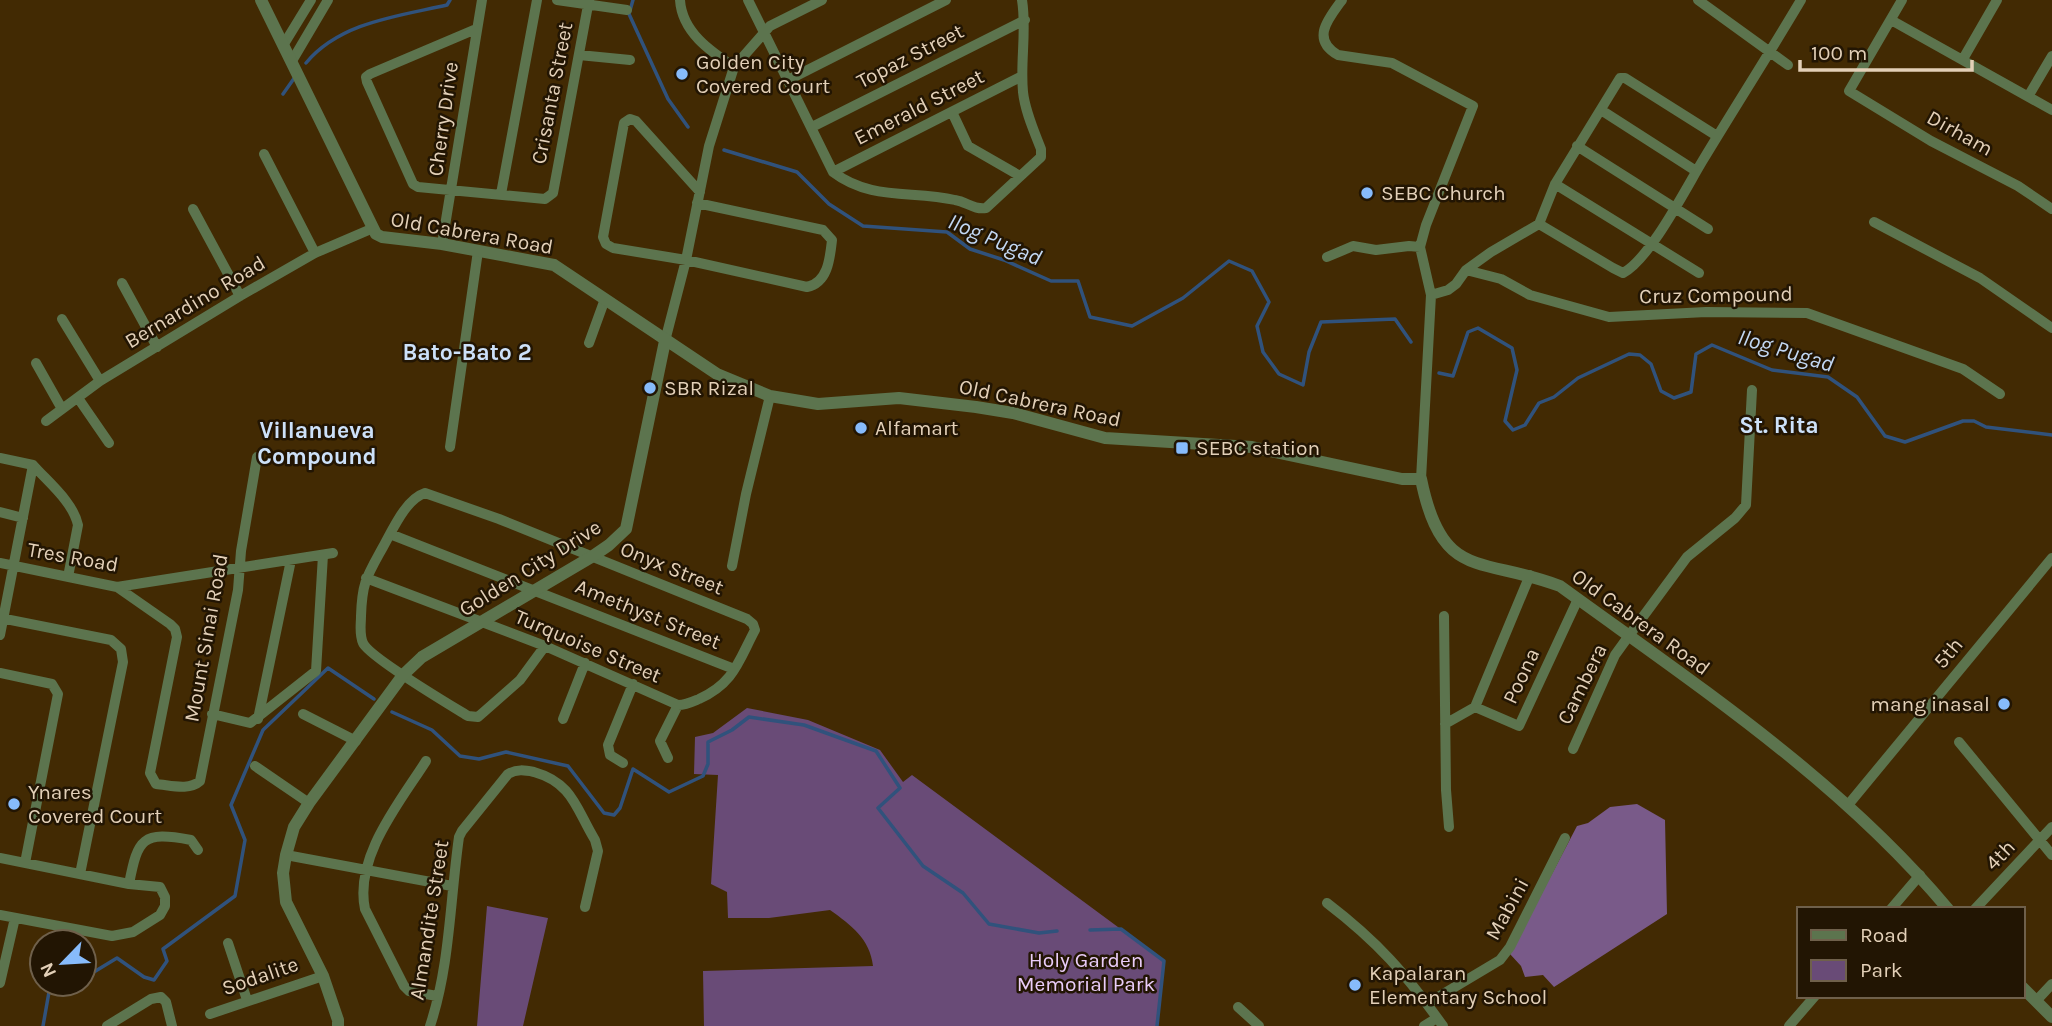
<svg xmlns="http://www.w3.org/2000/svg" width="2052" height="1026" font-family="Karla,sans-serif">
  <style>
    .green { fill: #694b77 }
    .forest { fill: #795a89 }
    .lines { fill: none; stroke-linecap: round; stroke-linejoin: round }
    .stream { stroke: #30527c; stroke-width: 3.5 }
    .minor { stroke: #5c744e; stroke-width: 10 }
    .tertiary { stroke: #5c744e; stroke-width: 12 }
    .poi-dot { fill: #87bbfb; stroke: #221503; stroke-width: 2.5 }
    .labels { text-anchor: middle; stroke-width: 5; stroke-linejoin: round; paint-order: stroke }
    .street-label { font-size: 21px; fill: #e3d0b8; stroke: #221503 }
    .poi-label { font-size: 21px; fill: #e3d0b8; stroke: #221503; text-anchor: start }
    .park-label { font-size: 21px; fill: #eacdf9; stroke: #221503 }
    .water-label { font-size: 23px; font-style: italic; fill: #c2d7f2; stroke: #221503 }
    .neighbourhood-label { font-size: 23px; font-weight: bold; fill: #cde1f9; stroke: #221503 }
  </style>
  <rect width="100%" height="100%" fill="#422a03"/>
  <path class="green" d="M747,708l61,12 72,30 23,32 9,-7 252,186 -7,65h-453l-1,-55 170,-5c-3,-27 -22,-41 -43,-56l-61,8h-41l-1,-26 -16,-8 7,-109 -24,-1 1,-37 18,-4z
    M487,906l61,12 -25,108h-46z"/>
  <path class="forest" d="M1637,804l28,16 2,94 -113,73 -11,-12 -18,2 -4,-11 -11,-12 67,-128 11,-3 22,-16z"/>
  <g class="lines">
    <path class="stream" d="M633,0l-4,14 39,85 20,28
      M306,63c34,-41 93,-47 141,-58l3,-5
      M283,94l12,-17
      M724,150l73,22 32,32 34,22 84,6 23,17 34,11 47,21h27l12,36 42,9 51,-28 46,-37 23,10 17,31 -12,24 6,26 16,22 24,11 6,-33 12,-30 74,-3 16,23
      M1439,373l14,3 15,-44 10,-4 34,20 5,22 -12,51 8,9 12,-5 14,-22 15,-6 24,-19 51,-24 11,1 11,9 10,27 13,7 17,-6 5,-38 16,-9 60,25 56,7 29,20 28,39 20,6 58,-21h11l12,6 66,8
      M392,712l40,18 28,26 19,3 27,-7 62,14 36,47 10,2 6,-7 13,-39 36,23 34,-16 5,-12v-22l24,-12 17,-13 55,8 72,26 24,37 -22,20 45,58 40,27 26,31 50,9 18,-2
      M1090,930l31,-1 43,32 -7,65
      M84,978l33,-20 27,19 10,3 13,-19 -4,-12 72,-53 10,-56 -14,-35 32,-75 65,-62 46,31
      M43,1026l6,-34 26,-8"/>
    <path class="minor" d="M557,0l70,10
      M680,0c2,32 30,51 54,67
      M748,0l85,172c38,29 79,18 122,28 12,2 19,10 31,8l55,-51v-8c-7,-18 -16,-38 -18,-57 -3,-31 4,-61 -1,-92
      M1342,0c-13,18 -32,39 -4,55l54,8 81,43 -47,119 -6,22 11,48 -10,184
      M1698,0l90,65
      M1902,0l-53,91 82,50 87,45 34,23
      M1891,20l161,90
      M476,29l-106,45 -4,3 1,5 46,102 5,3 127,12 8,-6 36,-193
      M284,44l27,-44
      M579,55l51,5
      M1963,59l34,-59
      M292,61l36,-61
      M788,80l158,-80
      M2029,95l23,-39
      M1601,110l95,61
      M952,112l16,34 52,30
      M812,127l213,-107
      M1577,146l131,83
      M264,154l51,99
      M833,172l189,-96
      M1555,184l144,89
      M501,194l36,-194
      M697,203l126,27 9,10c-2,18 -4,43 -25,47l-121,-27 -73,-12 -7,-4 -3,-7 21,-114 6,-4 6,2 64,71
      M193,209l47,87
      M1874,222l106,56 72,50
      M1539,224l74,44 10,5c27,-14 63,-85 80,-113 32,-53 66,-106 98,-160
      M442,244l40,-244
      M1327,257l26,-11 23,4 33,-4 11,1
      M1466,270l35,9 29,16 79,22 97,-5 101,1 156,56 37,25
      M122,283l35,64
      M1431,295l17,-5 8,-6 10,-14 25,-18 48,-28 16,-40 65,-106h5l92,58
      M62,319l38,62
      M665,341l21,-81 23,-114 25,-79 36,-41 52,-26
      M589,343l16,-44
      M36,363l26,46
      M78,398l31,45
      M46,421l54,-40 140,-85 75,-43 56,-24
      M450,447l28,-196
      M0,458l33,7
      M33,465c16,18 40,37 45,60l-10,52
      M0,512l23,6
      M390,534l344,135
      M0,563l117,24 216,-34
      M732,566l14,-72 24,-98
      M366,578l179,68 133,59c8,0 14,-3 21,-6 35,-16 39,-37 56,-69l-2,-6 -6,-5 -248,-100 -74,-26c-19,6 -32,36 -42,54 -16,29 -21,35 -22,69 0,9 -2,18 2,27 6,14 87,62 105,73l10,1 42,-37 25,-34
      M117,587l53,37 5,5 2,8 -27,136 6,11c14,1 33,7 44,-3l38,-191 3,-39 16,-94
      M1444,616l2,174 3,37
      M0,618l111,22 10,9 2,13 -43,212
      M0,635l33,-170
      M0,673l52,11 6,10 -33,169
      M1475,707l44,19 59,-127
      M212,714l38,9 66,-52 7,-116
      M303,714l53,27
      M258,719l33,-159
      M563,719l22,-56
      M1445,724l30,-17 55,-132
      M1959,742l93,113
      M1573,749l42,-94 13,-18 59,-80 48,-39 11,-13 6,-115
      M668,758l-8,-17 18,-36
      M426,761c-26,41 -72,96 -61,148l39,77 5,5 28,5
      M623,763l-13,-8 -2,-10 25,-61
      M255,766l54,37
      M1848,805l204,-247
      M286,855l166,31
      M0,858l129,26 31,3 5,10v9l-5,9 -27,17 -21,4 -112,-21
      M129,884c9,-46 13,-53 62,-44l7,10
      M1327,903c51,39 79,71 116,123
      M1891,909l29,-34
      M1975,909l77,-82
      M228,943l19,57
      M0,983l15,-65
      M2036,1001l16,-17
      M1428,1003l72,-43 10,-13 55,-109
      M1238,1007l21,19
      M210,1014l113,-38
      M107,1026l44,-27 10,-2 5,5 6,24
      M430,1026c20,-60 20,-126 29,-189l3,-6 46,-57c9,-5 16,-4 26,-2 39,11 42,37 61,68l3,11 -13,56
      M1424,1026l13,-8
      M1789,1026l26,-30"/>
    <path class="tertiary" d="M261,0l115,234 6,3 60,7 112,21 163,109 53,22 48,8 81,-6 77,9 37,6 92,25 147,9 150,32h19c21,103 60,77 139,107 136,99 279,193 388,323
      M2022,987l30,30
      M338,1026v-6l-15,-44 -37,-74 -3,-29 3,-18 8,-28 15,-24 94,-128 19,-18 171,-101 16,-11 17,-16 39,-188"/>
  </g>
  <g class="poi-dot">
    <circle cx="682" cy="74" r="7"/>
    <circle cx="1367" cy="193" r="7"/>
    <circle cx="650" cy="388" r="7"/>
    <circle cx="861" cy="428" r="7"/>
    <rect x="1175" y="441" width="14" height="14" rx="3.5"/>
    <circle cx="2004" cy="704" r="7"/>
    <circle cx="14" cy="804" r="7"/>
    <circle cx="1355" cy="985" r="7"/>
  </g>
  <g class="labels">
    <g class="street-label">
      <text transform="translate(910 56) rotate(-27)" y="7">Topaz Street</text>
      <text transform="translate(552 93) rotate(-79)" y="7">Crisanta Street</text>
      <text transform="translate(919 107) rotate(-27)" y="7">Emerald Street</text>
      <text transform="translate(443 119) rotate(-82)" y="7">Cherry Drive</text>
      <text transform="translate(1960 133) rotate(29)" y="7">Dirham</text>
      <text transform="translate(472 233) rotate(10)" y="7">Old Cabrera Road</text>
      <text transform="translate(1716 295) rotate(-1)" y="7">Cruz Compound</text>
      <text transform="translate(195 302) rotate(-31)" y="7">Bernardino Road</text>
      <text transform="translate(1040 403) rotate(12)" y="7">Old Cabrera Road</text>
      <text transform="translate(73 557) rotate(10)" y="7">Tres Road</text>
      <text transform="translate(530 568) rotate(-32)" y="7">Golden City Drive</text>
      <text transform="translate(672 568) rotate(22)" y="7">Onyx Street</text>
      <text transform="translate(648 614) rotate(22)" y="7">Amethyst Street</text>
      <text transform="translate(1641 622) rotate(36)" y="7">Old Cabrera Road</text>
      <text transform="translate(206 638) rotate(-80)" y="7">Mount Sinai Road</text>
      <text transform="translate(588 646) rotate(23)" y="7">Turquoise Street</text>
      <text transform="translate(1948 653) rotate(-50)" y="7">5th</text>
      <text transform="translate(1521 676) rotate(-65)" y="7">Poona</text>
      <text transform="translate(1582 684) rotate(-64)" y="7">Cambera</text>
      <text transform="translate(2000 855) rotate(-46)" y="7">4th</text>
      <text transform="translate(1507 909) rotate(-61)" y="7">Mabini</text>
      <text transform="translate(429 920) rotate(-81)" y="7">Almandite Street</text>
      <text transform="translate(260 976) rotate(-19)" y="7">Sodalite</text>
    </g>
    <g class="poi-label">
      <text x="696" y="69">Golden City<tspan x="696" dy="24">Covered Court</tspan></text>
      <text x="1381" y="200">SEBC Church</text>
      <text x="664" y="395">SBR Rizal</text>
      <text x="875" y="435">Alfamart</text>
      <text x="1196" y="455">SEBC station</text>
      <text x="1990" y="711" text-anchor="end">mang inasal</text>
      <text x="28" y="799">Ynares<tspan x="28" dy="24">Covered Court</tspan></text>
      <text x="1369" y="980">Kapalaran<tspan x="1369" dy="24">Elementary School</tspan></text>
    </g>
    <g class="park-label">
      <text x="1086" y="967">Holy Garden<tspan x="1086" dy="24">Memorial Park</tspan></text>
    </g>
    <g class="water-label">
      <text transform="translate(995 239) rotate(23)" y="8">Ilog Pugad</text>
      <text transform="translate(1786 350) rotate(17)" y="8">Ilog Pugad</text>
    </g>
    <g class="neighbourhood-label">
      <text x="467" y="360">Bato-Bato 2</text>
      <text x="1779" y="433">St. Rita</text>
      <text x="317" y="438">Villanueva<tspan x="317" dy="26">Compound</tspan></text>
    </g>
  </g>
  <rect x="1797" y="907" width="228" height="91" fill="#221503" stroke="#6f604b" stroke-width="2"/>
  <rect x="1811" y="930" width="35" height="10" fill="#5c744e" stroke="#6f604b" stroke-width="2"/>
  <text x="1860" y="942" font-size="21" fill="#e3d0b8">Road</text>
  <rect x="1811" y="960" width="35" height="21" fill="#694b77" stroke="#6f604b" stroke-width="2"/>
  <text x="1860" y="977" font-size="21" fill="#e3d0b8">Park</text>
  <g transform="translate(63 963) rotate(245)"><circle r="33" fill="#221503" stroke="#6f604b" stroke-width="2"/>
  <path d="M0-5L12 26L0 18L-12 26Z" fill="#87bbfb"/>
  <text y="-10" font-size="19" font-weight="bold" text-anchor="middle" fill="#e3d0b8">N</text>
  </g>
  <path d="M1800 60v10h172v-10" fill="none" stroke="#e3d0b8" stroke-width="3.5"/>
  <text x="1811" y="60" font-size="21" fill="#e3d0b8" stroke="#221503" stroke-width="5" paint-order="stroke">100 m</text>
</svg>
